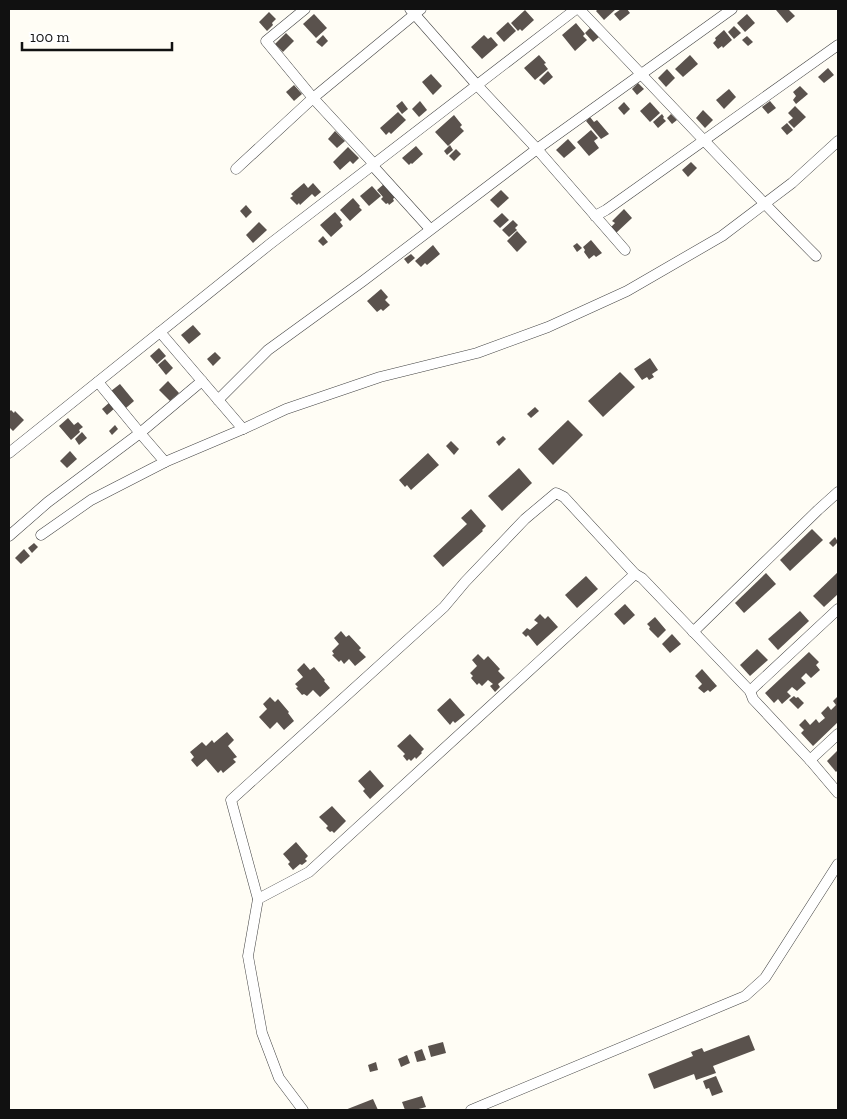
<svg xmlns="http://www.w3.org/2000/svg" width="847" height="1119" font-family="'Zilla Slab',serif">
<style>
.building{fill:#5a524d}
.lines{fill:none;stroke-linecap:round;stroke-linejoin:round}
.minor-casing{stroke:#444;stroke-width:11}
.minor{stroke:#fff;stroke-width:10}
</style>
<rect width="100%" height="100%" fill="#fffdf5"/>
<g class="building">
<polygon points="598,9 616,9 604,20 596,11"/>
<polygon points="621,9 627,9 630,13 620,21 614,14"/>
<polygon points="777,9 788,9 795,16 787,23 776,10"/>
<polygon points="525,10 534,20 522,31 520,29 518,31 511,23"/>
<polygon points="269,12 276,19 272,23 273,25 267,31 259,22"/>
<polygon points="314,14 327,28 316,38 303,24"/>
<polygon points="747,14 755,23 745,32 737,23"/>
<polygon points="508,22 516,31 504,42 496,33"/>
<polygon points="576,23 585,34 583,36 587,40 575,51 562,35"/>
<polygon points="734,26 741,33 734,39 728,32"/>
<polygon points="590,28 599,37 593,42 585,33"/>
<polygon points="724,30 732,40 723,48 722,46 718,49 713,43 716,40 715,38"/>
<polygon points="286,33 294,41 283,52 275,44"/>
<polygon points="323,35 328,41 322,47 316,42"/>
<polygon points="484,35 488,39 491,37 498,45 482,59 471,47"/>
<polygon points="747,36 753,42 748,46 742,40"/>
<polygon points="539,55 546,63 544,64 548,69 535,80 524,68"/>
<polygon points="690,55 698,64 683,77 675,69"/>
<polygon points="828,68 834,75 824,83 818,77"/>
<polygon points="667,69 675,78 666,87 658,78"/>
<polygon points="548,71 553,77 544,85 539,80"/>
<polygon points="431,74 442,86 433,95 422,82"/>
<polygon points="638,83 644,89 637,95 632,89"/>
<polygon points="294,85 302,94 294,101 286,92"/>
<polygon points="800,86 808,94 796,104 793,100 796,96 793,92"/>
<polygon points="729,89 736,97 724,109 716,100"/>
<polygon points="402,101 408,109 402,114 396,106"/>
<polygon points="420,101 427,110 419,117 412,109"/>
<polygon points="770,101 776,108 768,114 762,107"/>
<polygon points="624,102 630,109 624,115 618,108"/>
<polygon points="650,102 660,113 650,122 640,111"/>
<polygon points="795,106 806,117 794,128 788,122 793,118 788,113"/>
<polygon points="703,110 713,120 705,128 696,118"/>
<polygon points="398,112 406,120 391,134 389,132 386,135 380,128"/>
<polygon points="662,114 664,117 663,118 666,121 658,128 653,122"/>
<polygon points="671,114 677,120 672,124 667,118"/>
<polygon points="454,115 462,125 460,127 464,131 448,146 435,132"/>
<polygon points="590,117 594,122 597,120 609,134 601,139 586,121"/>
<polygon points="787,123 793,130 787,135 781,128"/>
<polygon points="591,130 598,138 594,141 599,148 589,156 577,142"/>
<polygon points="335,131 345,141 337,148 328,139"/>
<polygon points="568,139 576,148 564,158 556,150"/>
<polygon points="450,145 453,150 447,155 444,151"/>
<polygon points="416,146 423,154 412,164 411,163 409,165 402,158"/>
<polygon points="348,147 359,158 353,164 350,161 340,170 333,162"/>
<polygon points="456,149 461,154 454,161 449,156"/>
<polygon points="691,162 697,168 688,177 682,170"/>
<polygon points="304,183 308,188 313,183 321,192 315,197 312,194 300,205 299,203 297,205 290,198 293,196 291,194"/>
<polygon points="384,184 395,197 393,199 394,201 389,205 388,203 386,204 381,199 383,197 377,190"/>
<polygon points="372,186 381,196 369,206 360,196"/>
<polygon points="501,190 509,198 498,208 490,200"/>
<polygon points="353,198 360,206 359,207 362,210 350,221 340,210"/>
<polygon points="246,205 252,212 246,218 240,211"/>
<polygon points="624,209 632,218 615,234 610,228 615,223 612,221"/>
<polygon points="335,212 342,220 340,222 343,226 331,237 320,225"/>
<polygon points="502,213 509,220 500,228 493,221"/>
<polygon points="513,220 518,225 515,228 517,230 509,237 502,230"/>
<polygon points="259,222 267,230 253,243 246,235"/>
<polygon points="517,231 527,242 517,252 507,241"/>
<polygon points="323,236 328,242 323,246 318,241"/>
<polygon points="591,240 602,253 596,257 594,255 589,259 584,252 585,250 583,247"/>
<polygon points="577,243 582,248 577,252 573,246"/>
<polygon points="433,245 440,254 427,265 425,263 421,267 415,261"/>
<polygon points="411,254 415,258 408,264 404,259"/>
<polygon points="381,289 388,297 385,300 390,305 383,311 381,309 377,312 367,301"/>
<polygon points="193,325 201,334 189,344 181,335"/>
<polygon points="159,348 166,356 157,364 150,356"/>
<polygon points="215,352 221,358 213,366 207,359"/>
<polygon points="650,358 658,370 652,374 654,377 649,380 647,377 642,380 634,369"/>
<polygon points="165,359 173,368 166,375 158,365"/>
<polygon points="620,372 635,387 603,417 588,401"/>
<polygon points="168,381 179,393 170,401 159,390"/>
<polygon points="120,384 134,401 126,408 111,391"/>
<polygon points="110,402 115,408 107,415 102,409"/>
<polygon points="535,407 539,411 531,418 527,414"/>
<polygon points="11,410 14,413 15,411 24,420 13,431 9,427 9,412"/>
<polygon points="68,418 74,425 78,422 83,427 79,430 80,432 71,440 59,426"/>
<polygon points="568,420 583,435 553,465 538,449"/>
<polygon points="115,425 118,429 112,435 109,431"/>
<polygon points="82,432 87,438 79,445 75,439"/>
<polygon points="503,436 506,439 499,446 496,442"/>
<polygon points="451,441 459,449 454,455 446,446"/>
<polygon points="70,451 77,459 67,468 60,461"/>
<polygon points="428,453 439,465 411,490 407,485 405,487 399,480"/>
<polygon points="519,468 532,483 502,511 488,496"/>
<polygon points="471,509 486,526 482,530 483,531 443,567 433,556 467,524 461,518"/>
<polygon points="812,529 823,540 790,571 780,560"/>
<polygon points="835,537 838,542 833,547 829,543"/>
<polygon points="34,543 38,547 32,553 28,548"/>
<polygon points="24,549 30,556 21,564 15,558"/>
<polygon points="838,572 838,594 824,607 813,596"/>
<polygon points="766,573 776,584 744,613 735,603"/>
<polygon points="586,576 598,589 577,608 565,595"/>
<polygon points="625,604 635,615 624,625 614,614"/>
<polygon points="800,611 809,621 778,650 768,639"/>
<polygon points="540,614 545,619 548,616 558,627 537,646 528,635 526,637 522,633 527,628 530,630 538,623 534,620"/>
<polygon points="655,617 666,630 658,638 649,629 650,627 647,624"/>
<polygon points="341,631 346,637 349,635 361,648 359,650 366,657 355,666 349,659 344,664 341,660 339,662 332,655 334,654 332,651 339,644 334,638"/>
<polygon points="672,634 681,644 670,653 662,644"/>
<polygon points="757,649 768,660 750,676 740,665"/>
<polygon points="809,652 819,662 816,665 820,670 811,678 806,673 801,678 806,683 797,691 792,687 787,692 791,696 782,704 778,699 774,703 765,693"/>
<polygon points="478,654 484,660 488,656 500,669 498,671 505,678 498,684 500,687 495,692 490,686 493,684 488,680 482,686 479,683 477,685 471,678 473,676 470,673 477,666 472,660"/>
<polygon points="304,663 310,670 314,667 325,680 324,681 330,688 320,697 313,690 307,696 304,694 302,695 296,688 298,687 295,684 303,677 297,670"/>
<polygon points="702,669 717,686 710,692 708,690 704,693 698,688 702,684 695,676"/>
<polygon points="794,696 796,698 798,697 804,703 798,709 789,700"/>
<polygon points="838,696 838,722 813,746 801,733 804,730 799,725 805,719 810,725 816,719 819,723 825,718 821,713 828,706 831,710 836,705 833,701"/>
<polygon points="270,697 275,702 278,699 289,712 288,713 294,721 284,730 277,722 270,729 259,717 267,709 263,704"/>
<polygon points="450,698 465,715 455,723 453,721 450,725 437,710"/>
<polygon points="227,732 234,740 228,746 237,757 233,759 236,762 223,773 221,770 218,773 206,759 197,767 191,760 194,757 190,752 202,742 206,746 212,740 214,743"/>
<polygon points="410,734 424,749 421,752 422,753 416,759 415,757 411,761 409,759 407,761 403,756 405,754 397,746"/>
<polygon points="838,750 838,770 836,772 827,761"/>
<polygon points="370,770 384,786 370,799 363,791 365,789 358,781"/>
<polygon points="332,806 346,821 334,833 332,831 330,832 326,828 328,826 319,817"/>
<polygon points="296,842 308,856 305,859 307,861 302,865 300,864 293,870 288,864 290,862 283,854"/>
<polygon points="749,1035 755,1050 713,1066 716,1073 696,1080 694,1074 654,1089 648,1074 693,1056 691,1052 702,1048 704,1052"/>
<polygon points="443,1042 446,1053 431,1057 428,1046"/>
<polygon points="422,1049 426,1060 417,1062 414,1052"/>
<polygon points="407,1055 410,1063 401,1067 398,1059"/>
<polygon points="376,1062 378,1070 370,1072 368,1065"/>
<polygon points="716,1076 723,1092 712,1096 709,1088 706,1089 703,1081"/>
<polygon points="422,1096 426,1107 415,1110 408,1110 408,1109 405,1110 402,1102"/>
<polygon points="373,1099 378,1110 345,1110"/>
</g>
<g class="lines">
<g class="minor-casing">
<g id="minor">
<polyline points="305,9 266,41 313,98 374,164 373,166 430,229"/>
<polyline points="410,9 476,84 537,149 625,250"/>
<path d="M579 9C658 91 735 175 816 256"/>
<polyline points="236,169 313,98 421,9"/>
<polyline points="595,216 606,210 838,45"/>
<polyline points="160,332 243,429"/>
<polyline points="98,382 140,433 165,462"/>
<polyline points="218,400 268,350 363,281 537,149 732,9"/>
<polyline points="9,453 270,244 576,9"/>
<polyline points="41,535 91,500 165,462 243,429 286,409 380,377 477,353 548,327 627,291 722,236 792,183 838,141"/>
<polyline points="9,536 48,502 140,433 202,381"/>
<polyline points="693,632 818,510 838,492"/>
<polyline points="750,691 838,609"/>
<polyline points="810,760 838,734"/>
<polyline points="258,899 309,872 635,574"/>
<polyline points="303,1110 279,1078 262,1033 248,956 258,899 231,800 444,607 465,582 525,519 556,493 564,497 635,574 642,578 750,691 753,699 810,760 838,793"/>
<polyline points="471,1110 745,996 765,978 838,864"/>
</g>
</g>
<use href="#minor" class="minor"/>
</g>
<rect width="847" height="1119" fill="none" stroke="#111111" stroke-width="20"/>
<path d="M22 42v8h150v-8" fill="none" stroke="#111111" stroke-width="2.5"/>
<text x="30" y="42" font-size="15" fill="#111111" stroke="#ffffff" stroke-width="4" paint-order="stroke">100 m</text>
</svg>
